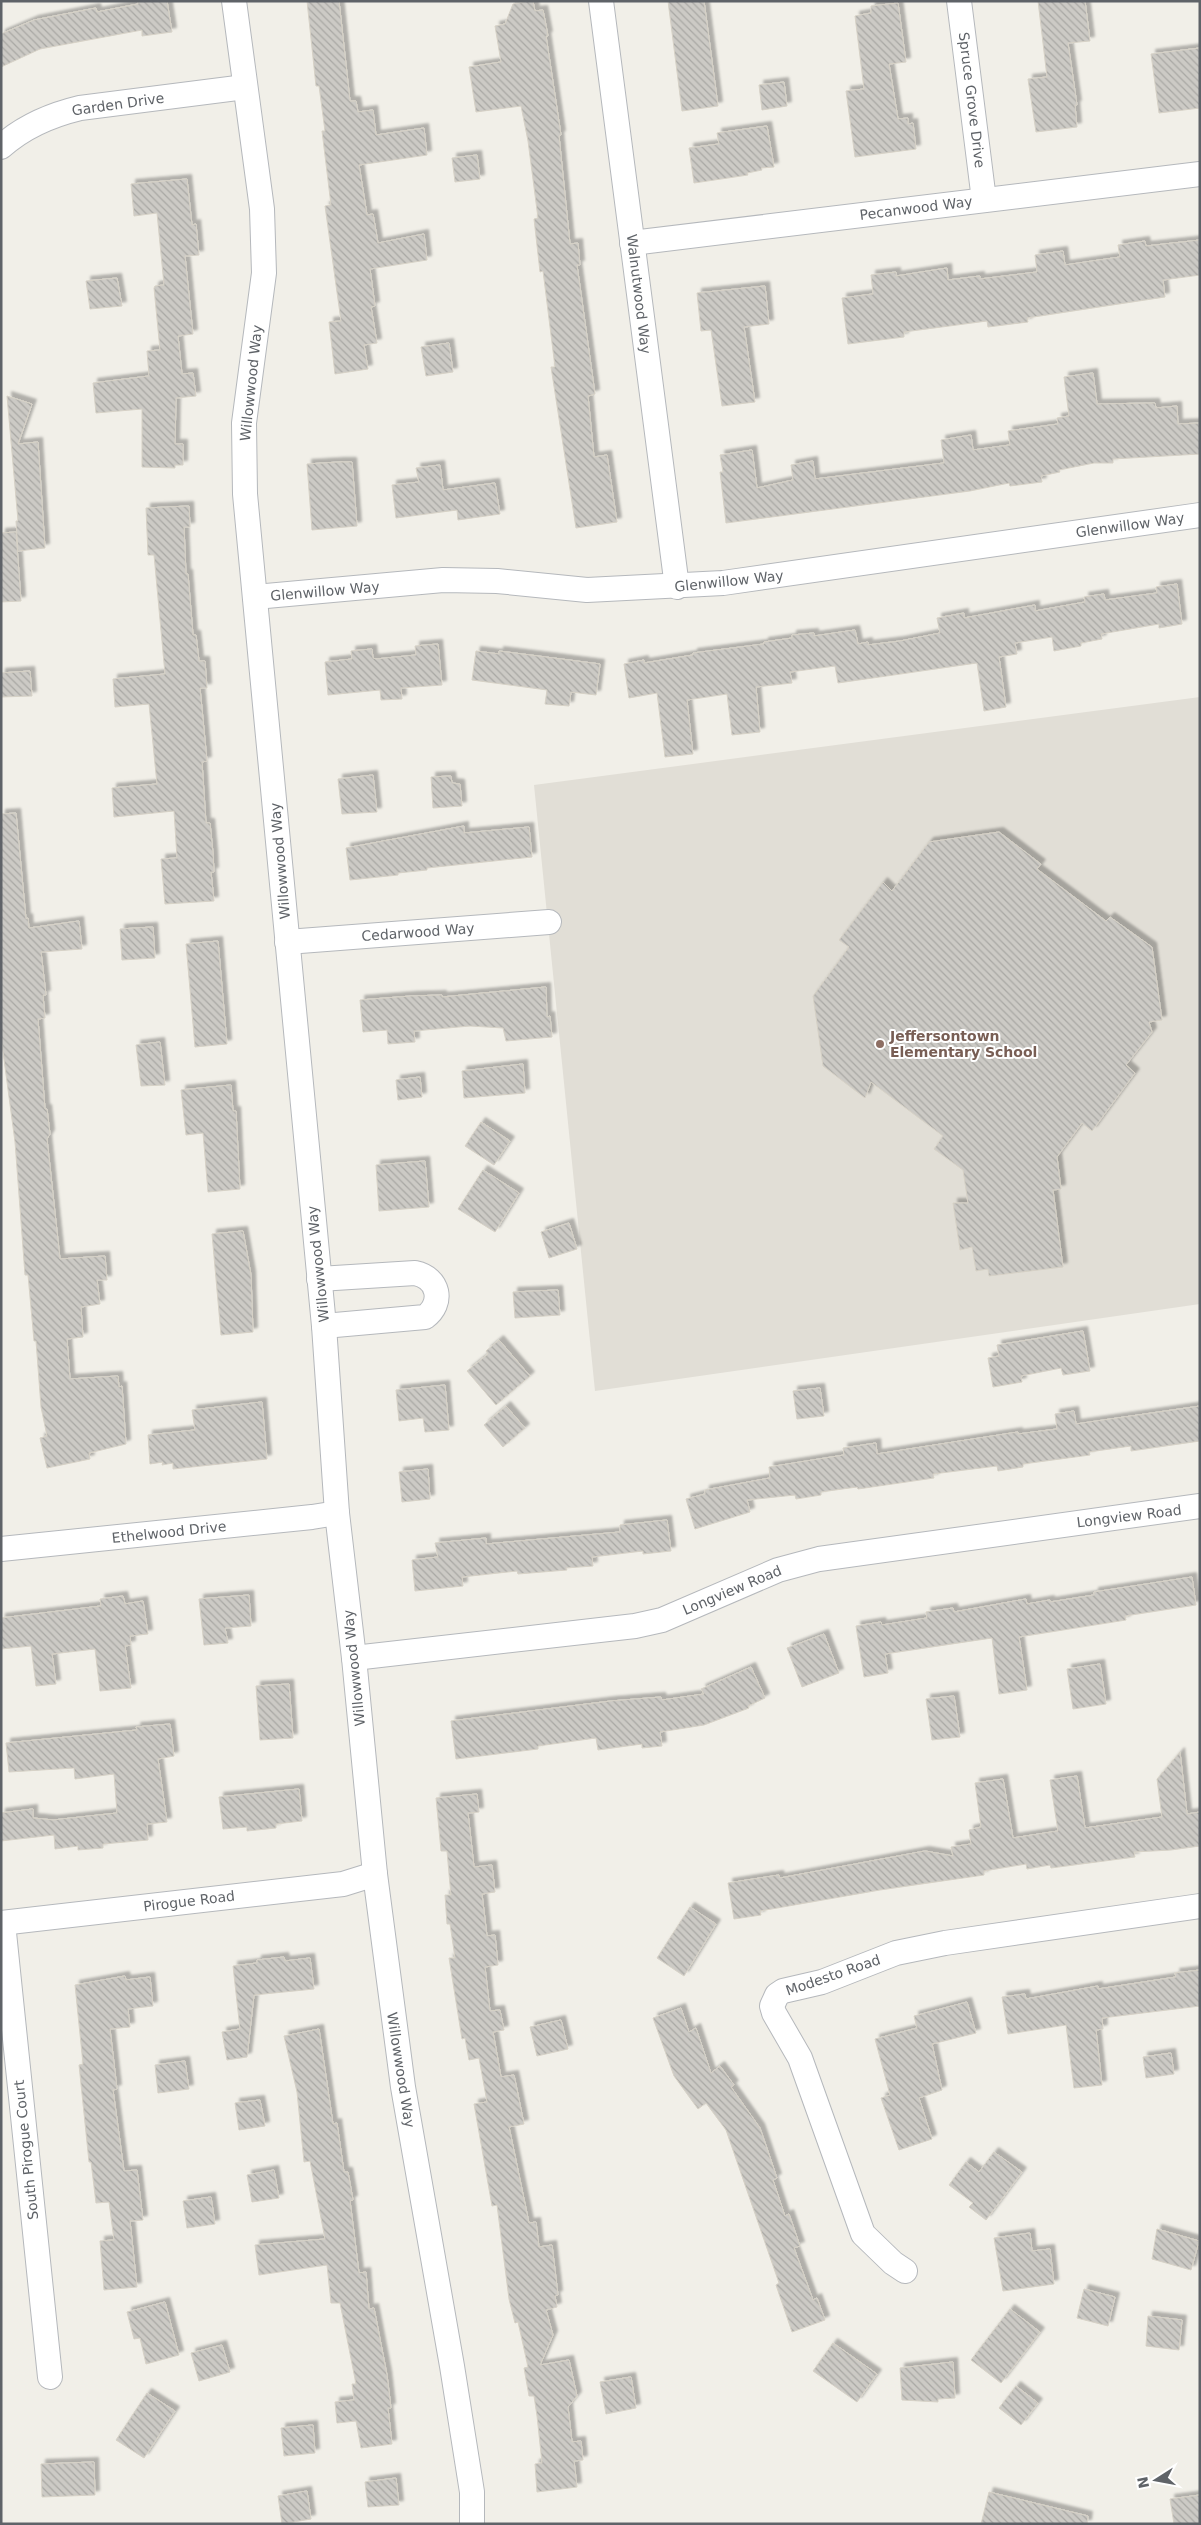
<svg xmlns="http://www.w3.org/2000/svg" width="1201" height="2525" font-family="'DejaVu Sans',sans-serif">
<style>
.education{fill:#e1ded6}
.building{fill:url(#building-back-hatch);stroke:#d6d1c6;filter:url(#shadow)}
.lines{fill:none;stroke-linecap:round;stroke-linejoin:round}
.minor-casing{stroke:#b5b8bc;stroke-width:26}
.minor{stroke:#fff;stroke-width:24}
.education-dot{fill:#8d6e63;stroke:#fff;stroke-width:2}
.labels{text-anchor:middle;dominant-baseline:central;stroke-width:4;stroke-linejoin:round;paint-order:stroke}
.street-label{font-size:14px;fill:#5f6368;stroke:#fff}
.education-label{font-size:14px;font-weight:bold;fill:#785e54;stroke:#fff;text-anchor:start}
</style>
<defs>
<pattern id="building-back-hatch" width="6" height="6" patternUnits="userSpaceOnUse" patternTransform="scale(1.25)"><rect width="6" height="6" fill="#cccac5"/><path d="M-1 5l2 2M0 0l6 6M5-1l2 2" fill="none" stroke="#a9a8a4"/></pattern>
<filter id="shadow"><feDropShadow dx="4.5" dy="-4.5" stdDeviation="1" flood-color="#0004"/></filter>
</defs>
<rect width="100%" height="100%" fill="#f1efe8"/>
<polygon class="education" points="1200,697 1200,1304 595,1391 534,785"/>
<g class="building">
<polygon points="138,1 167,1 172,32 142,36 142,30 40,49 1,67 1,34 34,20 96,8 97,12 138,4"/>
<polygon points="307,1 339,1 350,101 356,101 358,112 373,110 376,135 424,128 427,155 359,165 367,215 373,214 378,243 424,234 427,260 370,269 375,306 371,307 377,343 364,345 368,369 335,374 329,322 341,321 325,206 331,205 322,131 325,131 319,86 316,86"/>
<polygon points="530,1 533,1 535,11 543,10 548,36 546,36 561,135 559,136 570,244 578,243 580,265 577,265 595,394 588,396 594,457 607,455 617,522 576,528 551,367 555,367 543,271 540,272 539,263 534,219 538,218 528,141 521,106 476,112 469,67 501,62 495,26 505,24 513,4"/>
<polygon points="668,1 704,1 718,106 682,111"/>
<polygon points="1038,1 1085,1 1090,41 1068,43 1077,105 1075,105 1077,127 1036,132 1028,79 1047,77"/>
<polygon points="898,3 906,62 889,64 898,119 908,118 908,124 913,123 916,149 855,157 846,91 864,89 855,16 871,13 871,6"/>
<polygon points="1200,48 1200,108 1159,113 1151,54"/>
<polygon points="784,82 787,106 762,110 759,85"/>
<polygon points="767,126 774,167 761,168 762,170 747,173 748,175 694,183 689,148 719,144 717,133"/>
<polygon points="477,155 480,179 455,182 452,158"/>
<polygon points="187,179 192,225 196,224 199,255 185,256 193,334 178,336 182,374 193,373 196,396 176,398 175,444 183,444 183,465 175,465 175,468 142,467 142,409 96,413 93,383 149,376 147,351 160,350 154,288 155,286 164,285 157,213 134,216 131,184"/>
<polygon points="1200,240 1200,275 1163,280 1165,297 1027,318 1028,322 988,327 987,321 904,332 904,337 848,344 842,298 873,294 871,275 896,272 896,276 947,268 948,280 980,276 980,279 1037,272 1035,255 1063,251 1065,265 1120,257 1118,245 1145,241 1146,246"/>
<polygon points="117,278 122,306 90,309 86,281"/>
<polygon points="765,286 769,324 744,327 755,402 722,406 711,330 701,331 697,293"/>
<polygon points="449,343 453,372 426,376 421,347"/>
<polygon points="1093,373 1097,404 1155,403 1156,408 1177,406 1178,424 1200,423 1200,454 1113,459 1113,463 1094,463 1059,470 1060,472 1041,476 1042,482 1010,486 1009,483 970,491 726,523 720,472 723,472 720,455 752,450 757,488 793,480 791,465 813,461 815,479 944,463 941,440 971,435 973,450 1010,445 1008,431 1058,424 1057,418 1069,416 1064,377"/>
<polygon points="7,396 32,404 18,444 38,442 45,548 18,551 16,521 18,521"/>
<polygon points="339,462 352,462 357,526 312,530 307,464"/>
<polygon points="440,465 443,490 495,483 500,514 458,520 457,510 396,518 392,485 419,482 416,468"/>
<polygon points="189,506 190,527 184,527 186,574 188,574 193,635 196,635 199,661 205,661 207,688 200,688 207,761 202,762 206,823 210,823 213,853 214,872 211,872 214,901 165,904 161,859 177,858 174,811 114,817 112,788 157,784 149,704 115,707 113,679 165,674 154,555 148,555 146,508"/>
<polygon points="16,532 21,601 1,602 1,533"/>
<polygon points="1177,584 1182,624 1159,628 1159,624 1101,634 1102,639 1081,643 1081,646 1054,651 1052,637 1015,643 1017,654 999,657 1006,707 984,711 977,663 838,683 835,666 790,672 792,683 756,687 760,732 732,735 727,694 687,700 693,754 665,757 657,693 629,698 624,664 644,660 644,663 693,655 693,653 764,644 764,642 792,638 792,635 814,633 814,636 855,630 858,644 868,642 868,645 900,641 940,633 937,618 964,613 964,618 1035,605 1035,611 1085,602 1084,597 1104,594 1105,600 1157,593 1156,587"/>
<polygon points="438,644 442,685 401,688 402,699 381,700 380,690 328,695 325,662 352,659 351,651 372,649 373,658 376,659 416,655 415,646"/>
<polygon points="476,651 499,654 499,651 600,664 596,695 571,692 569,706 545,704 547,690 472,680"/>
<polygon points="30,671 32,696 1,697 1,673"/>
<polygon points="373,775 377,812 342,814 338,779"/>
<polygon points="451,776 452,783 460,784 462,806 433,808 431,777"/>
<polygon points="16,813 26,919 28,918 29,928 79,921 82,949 41,952 46,995 43,995 45,1018 38,1019 45,1109 47,1109 50,1134 47,1139 60,1259 105,1256 107,1280 97,1280 100,1304 81,1307 83,1337 67,1339 70,1379 118,1376 119,1387 122,1386 126,1444 89,1453 90,1459 47,1468 40,1438 47,1436 41,1407 36,1341 34,1341 28,1275 25,1275 15,1142 1,1037 1,814"/>
<polygon points="464,826 464,833 529,827 532,857 427,868 427,870 398,873 398,875 350,880 346,848"/>
<polygon points="999,832 1041,864 1037,869 1106,921 1110,917 1152,947 1162,1020 1149,1022 1152,1032 1126,1065 1135,1073 1092,1131 1082,1123 1057,1157 1061,1189 1053,1190 1063,1267 989,1276 988,1269 976,1271 972,1247 960,1250 953,1203 968,1203 963,1170 934,1149 943,1136 871,1082 865,1098 823,1066 813,996 849,947 839,940 883,882 892,891 929,842"/>
<polygon points="153,927 155,958 122,960 120,929"/>
<polygon points="218,941 227,1044 195,1047 186,944"/>
<polygon points="546,987 547,1017 550,1016 552,1037 506,1041 503,1028 470,1026 414,1031 415,1042 388,1044 387,1030 363,1032 360,1000 411,996 442,995 442,997"/>
<polygon points="160,1042 165,1085 141,1086 136,1045"/>
<polygon points="523,1064 525,1093 464,1098 462,1071"/>
<polygon points="420,1077 422,1097 398,1100 396,1080"/>
<polygon points="231,1085 233,1111 236,1111 240,1189 208,1192 203,1133 186,1135 181,1090"/>
<polygon points="481,1122 510,1141 494,1165 465,1146"/>
<polygon points="425,1161 429,1207 379,1211 376,1165"/>
<polygon points="483,1170 519,1193 495,1232 458,1209"/>
<polygon points="569,1223 577,1249 549,1258 541,1232"/>
<polygon points="243,1231 251,1275 253,1332 221,1335 212,1234"/>
<polygon points="558,1290 560,1315 515,1318 513,1292"/>
<polygon points="1083,1331 1090,1371 1063,1375 1061,1368 1021,1376 1022,1382 993,1387 988,1358 999,1356 997,1345"/>
<polygon points="499,1340 530,1376 496,1405 467,1371 488,1354 486,1351"/>
<polygon points="445,1385 449,1430 425,1432 423,1418 399,1421 396,1390"/>
<polygon points="820,1388 824,1416 797,1419 793,1391"/>
<polygon points="262,1402 267,1459 173,1469 173,1463 162,1465 163,1462 150,1464 148,1435 195,1430 192,1410"/>
<polygon points="506,1406 525,1428 503,1447 484,1425"/>
<polygon points="1200,1406 1200,1441 1131,1451 1131,1446 1089,1452 1090,1455 1023,1464 1023,1467 998,1471 997,1466 933,1474 934,1478 858,1489 857,1487 821,1492 821,1495 796,1499 795,1495 747,1500 750,1512 695,1529 686,1499 705,1494 705,1490 770,1478 769,1467 844,1455 843,1448 876,1443 877,1454 1018,1432 1018,1434 1057,1429 1055,1414 1074,1411 1076,1424"/>
<polygon points="428,1469 430,1499 402,1502 399,1472"/>
<polygon points="667,1520 671,1551 643,1554 643,1551 592,1557 593,1566 566,1568 567,1570 518,1574 517,1571 462,1577 463,1586 415,1591 412,1560 438,1557 435,1543 486,1538 486,1544 620,1532 620,1525"/>
<polygon points="1192,1577 1196,1605 1125,1616 1126,1620 1019,1637 1027,1690 999,1694 992,1638 885,1654 888,1673 864,1677 856,1626 881,1622 882,1625 927,1618 926,1612 953,1608 954,1612 1026,1599 1027,1604 1050,1600 1050,1602 1094,1595 1094,1592"/>
<polygon points="249,1595 251,1626 225,1628 228,1643 204,1645 199,1599"/>
<polygon points="123,1596 125,1604 143,1601 148,1634 130,1636 131,1645 125,1646 131,1688 100,1691 95,1649 52,1654 56,1684 36,1686 31,1646 1,1649 1,1618 101,1606 100,1599"/>
<polygon points="824,1634 839,1673 802,1687 787,1648"/>
<polygon points="1100,1664 1106,1704 1073,1709 1067,1669"/>
<polygon points="751,1667 765,1698 748,1706 749,1708 704,1725 660,1732 662,1746 642,1748 642,1744 598,1750 596,1738 538,1746 538,1749 456,1759 451,1721 611,1701 661,1697 662,1700 704,1694 701,1689"/>
<polygon points="289,1684 293,1738 260,1740 256,1686"/>
<polygon points="954,1696 960,1737 932,1740 926,1699"/>
<polygon points="170,1724 174,1756 158,1759 167,1822 147,1824 148,1840 103,1844 103,1848 78,1850 78,1846 55,1849 54,1835 1,1841 1,1813 33,1809 33,1818 53,1820 117,1813 114,1774 75,1779 74,1768 9,1772 6,1743 137,1730 136,1727"/>
<polygon points="1180,1752 1187,1814 1200,1812 1200,1846 1171,1850 1134,1852 1135,1857 1051,1868 1050,1865 1027,1869 1026,1864 984,1871 984,1875 880,1890 760,1911 761,1915 734,1919 728,1883 779,1875 780,1878 925,1851 953,1856 951,1847 971,1844 969,1830 981,1827 975,1783 1003,1779 1013,1838 1058,1831 1050,1780 1077,1776 1085,1828 1162,1817 1157,1779"/>
<polygon points="299,1789 302,1821 276,1824 276,1828 247,1831 247,1827 223,1829 219,1797"/>
<polygon points="477,1794 479,1812 468,1813 474,1867 492,1865 495,1892 482,1894 487,1936 495,1935 498,1965 485,1967 490,2011 500,2010 504,2030 493,2032 501,2077 514,2075 524,2124 509,2127 529,2223 536,2222 539,2247 552,2245 558,2295 555,2296 557,2307 546,2310 553,2335 540,2365 569,2360 577,2396 568,2407 572,2442 581,2441 583,2460 574,2461 577,2487 537,2492 535,2464 542,2463 537,2416 534,2396 529,2396 524,2368 528,2367 518,2322 515,2323 509,2299 497,2205 492,2206 474,2104 487,2102 479,2058 469,2060 465,2038 462,2039 449,1958 455,1958 450,1924 447,1924 445,1895 451,1895 449,1874 447,1851 441,1851 436,1798"/>
<polygon points="690,1907 716,1924 684,1976 657,1958"/>
<polygon points="284,1957 285,1961 310,1958 314,1989 254,1995 247,2057 227,2060 222,2032 240,2029 233,1966 257,1963 257,1960"/>
<polygon points="1200,1970 1200,2006 1102,2018 1103,2029 1096,2030 1102,2085 1074,2088 1066,2025 1008,2034 1002,1997 1025,1994 1026,1999 1098,1986 1098,1989 1176,1977 1175,1973"/>
<polygon points="125,1976 126,1980 150,1977 153,2006 128,2009 130,2027 110,2029 117,2089 113,2090 124,2171 137,2170 143,2220 130,2221 137,2287 104,2290 100,2241 114,2240 109,2202 96,2203 91,2162 89,2162 79,2065 83,2064 75,1985"/>
<polygon points="967,2002 976,2033 932,2044 942,2090 919,2098 932,2139 899,2150 881,2098 890,2095 875,2039 917,2028 914,2016"/>
<polygon points="681,2008 689,2032 696,2028 711,2073 720,2066 734,2085 731,2087 760,2128 777,2178 773,2180 785,2216 789,2214 800,2246 794,2248 813,2300 817,2298 825,2320 792,2332 776,2285 779,2283 726,2130 706,2103 698,2109 674,2076 653,2018"/>
<polygon points="561,2020 568,2049 537,2056 530,2027"/>
<polygon points="319,2029 333,2124 337,2123 344,2172 348,2172 353,2200 350,2201 359,2273 366,2272 369,2309 374,2308 387,2375 391,2408 388,2408 392,2444 361,2448 356,2421 337,2423 335,2402 354,2400 352,2384 356,2384 340,2303 331,2303 327,2265 259,2275 255,2245 325,2239 310,2161 304,2162 297,2092 284,2036"/>
<polygon points="1171,2053 1174,2074 1146,2078 1143,2057"/>
<polygon points="185,2061 189,2089 158,2093 155,2065"/>
<polygon points="260,2100 265,2126 239,2130 235,2103"/>
<polygon points="994,2152 1022,2172 986,2220 969,2207 973,2203 949,2185 966,2162 979,2172"/>
<polygon points="274,2170 279,2198 252,2202 247,2175"/>
<polygon points="211,2197 215,2224 187,2228 183,2201"/>
<polygon points="1157,2229 1199,2241 1191,2270 1152,2259"/>
<polygon points="1030,2233 1032,2251 1050,2249 1054,2284 1003,2291 994,2238"/>
<polygon points="1084,2289 1115,2297 1108,2326 1077,2318"/>
<polygon points="165,2302 179,2355 146,2364 140,2338 134,2339 127,2312"/>
<polygon points="1010,2309 1040,2332 1001,2383 971,2360"/>
<polygon points="1148,2316 1182,2320 1179,2350 1146,2346"/>
<polygon points="833,2343 877,2374 857,2402 813,2371"/>
<polygon points="222,2345 230,2372 199,2381 191,2353"/>
<polygon points="953,2362 955,2398 938,2399 938,2402 902,2400 900,2368"/>
<polygon points="631,2377 636,2408 606,2414 600,2382"/>
<polygon points="1016,2386 1038,2403 1021,2425 999,2408"/>
<polygon points="147,2393 175,2411 144,2458 116,2440"/>
<polygon points="313,2425 315,2453 284,2456 281,2428"/>
<polygon points="94,2462 95,2495 42,2497 41,2464"/>
<polygon points="396,2478 399,2505 368,2507 365,2482"/>
<polygon points="307,2491 311,2519 282,2524 278,2496"/>
<polygon points="989,2492 1088,2516 1087,2524 981,2524"/>
<polygon points="1200,2495 1200,2524 1174,2524 1170,2499"/>
</g>
<g class="lines">
<g class="minor-casing">
<g id="minor">
<polyline points="234,1 262,209 264,273 244,423 245,494 324,1326 337,1513 354,1658 375,1874 403,2087 452,2366 472,2492 472,2524"/>
<polyline points="601,1 677,587"/>
<polyline points="959,1 984,200"/>
<path d="M1 147C24 126 51 115 80 108L245 87"/>
<polyline points="632,243 1200,174"/>
<polyline points="255,597 443,580 497,581 587,590 723,583 1200,515"/>
<polyline points="287,942 549,922"/>
<path d="M319 1279 415 1273C439 1278 444 1303 425 1317L324 1326"/>
<polyline points="1,1549 312,1517 337,1513"/>
<polyline points="354,1658 635,1626 662,1620 778,1570 819,1559 1200,1506"/>
<polyline points="1,1923 343,1884 375,1874"/>
<polyline points="3,1923 50,2377"/>
<polyline points="905,2271 893,2263 863,2234 800,2058 774,2013 772,2006 777,1995 783,1991 822,1982 896,1953 945,1943 1200,1906"/>
</g>
</g>
<use href="#minor" class="minor"/>
</g>
<circle class="education-dot" cx="880" cy="1044" r="5"/>
<g class="labels">
<g class="street-label">
<text transform="translate(972 100) rotate(83)">Spruce Grove Drive</text>
<text transform="translate(118 104) rotate(-8)">Garden Drive</text>
<text transform="translate(916 208) rotate(-7)">Pecanwood Way</text>
<text transform="translate(639 294) rotate(83)">Walnutwood Way</text>
<text transform="translate(251 383) rotate(-84)">Willowwood Way</text>
<text transform="translate(1130 525) rotate(-8)">Glenwillow Way</text>
<text transform="translate(729 581) rotate(-6)">Glenwillow Way</text>
<text transform="translate(325 591) rotate(-5)">Glenwillow Way</text>
<text transform="translate(280 861) rotate(-95)">Willowwood Way</text>
<text transform="translate(418 932) rotate(-4)">Cedarwood Way</text>
<text transform="translate(318 1264) rotate(-96)">Willowwood Way</text>
<text transform="translate(1129 1516) rotate(-7)">Longview Road</text>
<text transform="translate(169 1532) rotate(-6)">Ethelwood Drive</text>
<text transform="translate(732 1590) rotate(-23)">Longview Road</text>
<text transform="translate(354 1668) rotate(-96)">Willowwood Way</text>
<text transform="translate(189 1901) rotate(-7)">Pirogue Road</text>
<text transform="translate(833 1975) rotate(-19)">Modesto Road</text>
<text transform="translate(401 2070) rotate(81)">Willowwood Way</text>
<text transform="translate(26 2150) rotate(-96)">South Pirogue Court</text>
</g>
<g class="education-label">
<text x="890" y="1036">Jeffersontown<tspan x="890" dy="16">Elementary School</tspan></text>
</g>
</g>
<rect width="1201" height="2525" fill="none" stroke="#5f6368" stroke-width="5"/>
<g transform="translate(1156 2480) rotate(259)" stroke="#ffffff" stroke-width="4" paint-order="stroke">
<path d="M0-4L9 19L0 12L-9 19Z" fill="#5f6368"/>
<text y="-8" font-size="14" font-weight="bold" text-anchor="middle" fill="#5f6368">N</text>
</g>
</svg>
